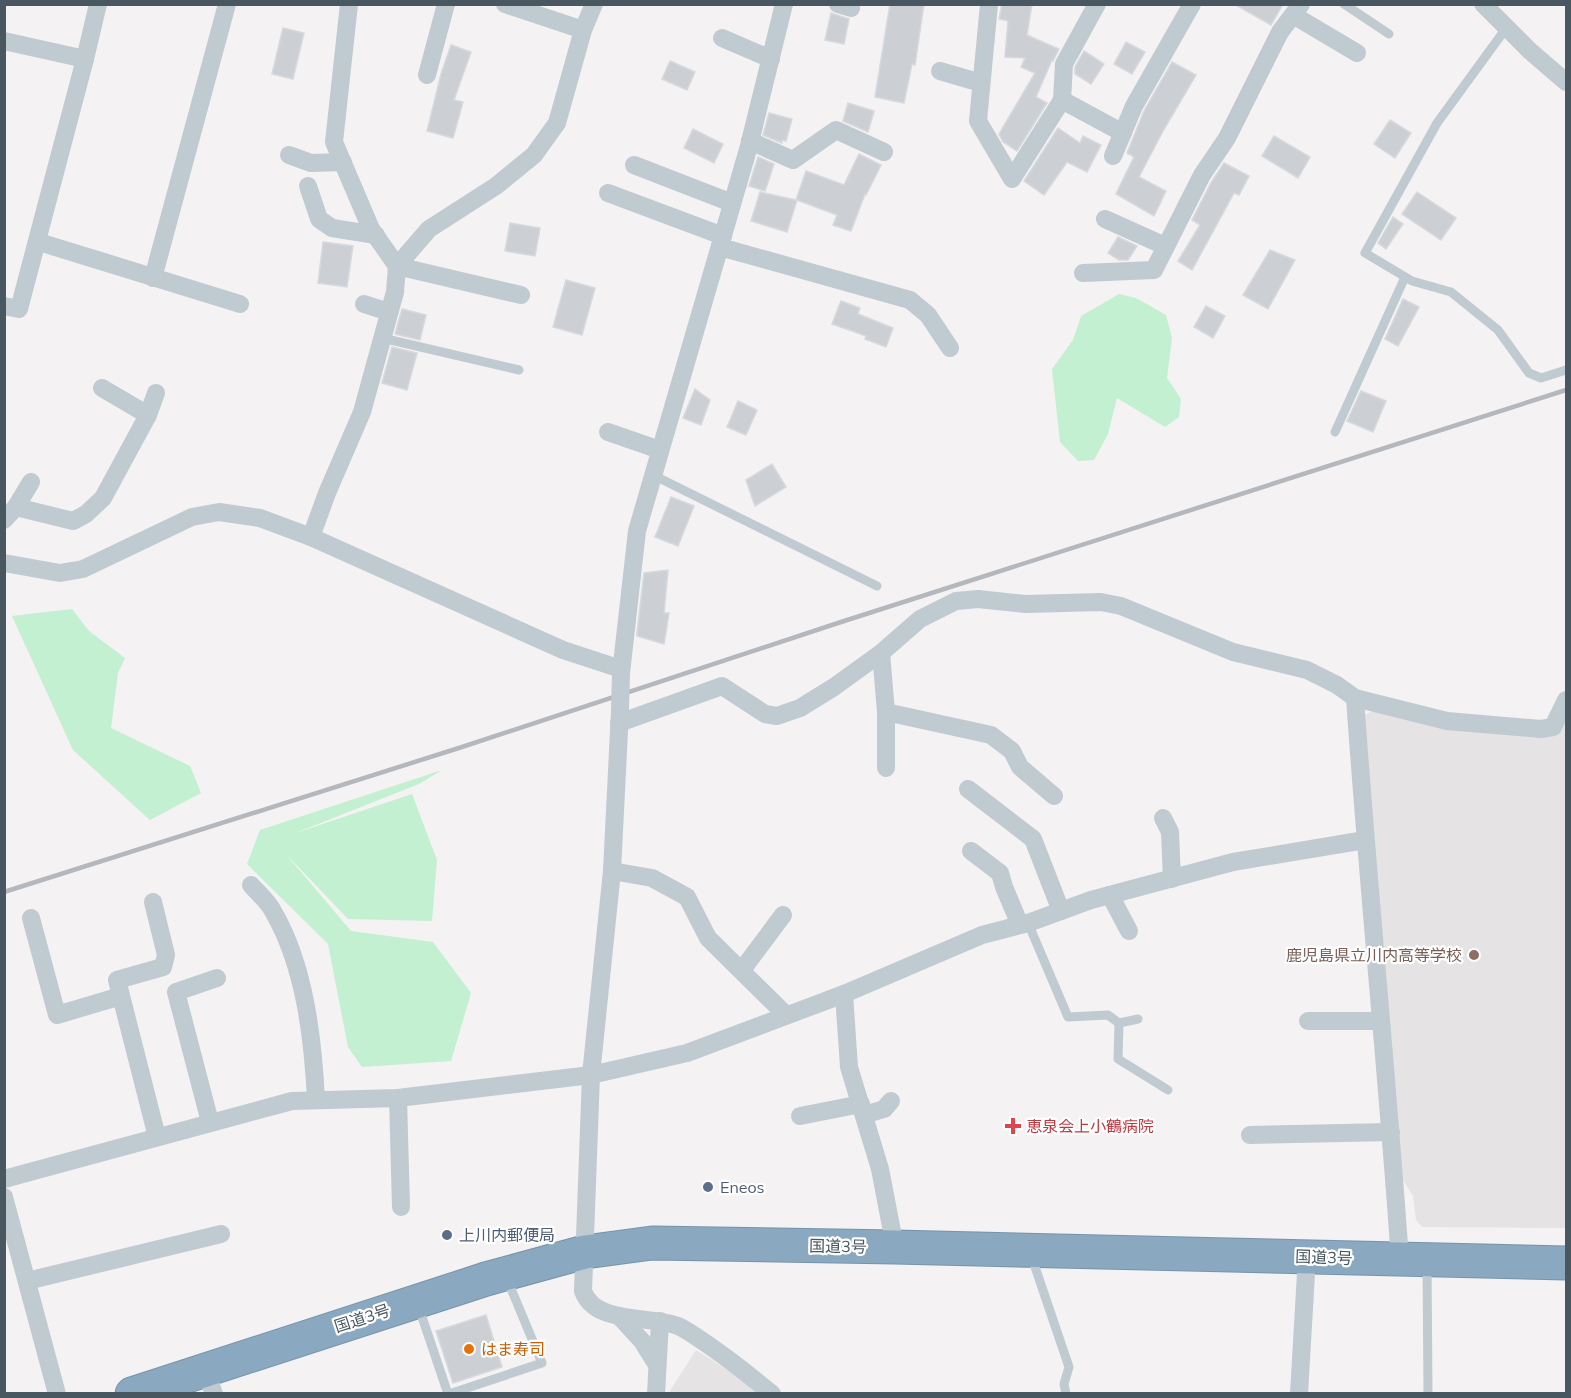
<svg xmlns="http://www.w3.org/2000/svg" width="1571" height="1398" font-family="Mulish,'Noto Sans JP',sans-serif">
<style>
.education{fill:#e5e3e4}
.green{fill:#c2f0d0}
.building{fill:#ccd0d4;stroke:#d6d9dd;stroke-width:1.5}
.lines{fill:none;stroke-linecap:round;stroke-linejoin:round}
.highway-casing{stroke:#7594ac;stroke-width:35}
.lane{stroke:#c0cad1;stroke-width:9}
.street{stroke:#c0cad1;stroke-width:18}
.highway{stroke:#8aa9c0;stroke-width:33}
.rail{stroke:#b4b8bc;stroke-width:4.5}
.street-bridge{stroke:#c0cad1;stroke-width:18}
.education-dot{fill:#8d6e63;stroke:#fff;stroke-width:2}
.health-dot{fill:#e0444e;stroke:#fff;stroke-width:2}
.service-dot{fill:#5c6f8a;stroke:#fff;stroke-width:2}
.food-dot{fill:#e8710a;stroke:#fff;stroke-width:2}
.labels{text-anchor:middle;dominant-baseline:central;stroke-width:4.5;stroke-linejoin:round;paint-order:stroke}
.education-label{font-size:16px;fill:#785e54;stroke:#fff;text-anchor:end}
.health-label{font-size:16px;fill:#be3a42;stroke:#fff;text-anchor:start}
.service-label{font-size:16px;fill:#4e5e75;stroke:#fff;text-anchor:start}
.street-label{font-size:16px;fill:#495760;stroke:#fff}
.food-label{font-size:16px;fill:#c56008;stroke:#fff;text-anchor:start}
</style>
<rect width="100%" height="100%" fill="#f4f2f2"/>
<g class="education">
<polygon points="1376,709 1553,735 1566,709 1566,1228 1422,1227 1416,1220 1413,1196 1400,1175 1363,716"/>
<polygon points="696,1350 737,1376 759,1394 668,1394"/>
</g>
<g class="green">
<polygon points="1119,294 1136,298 1166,315 1172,338 1167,378 1181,399 1179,417 1165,427 1117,398 1108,434 1094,460 1078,461 1060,442 1052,369 1073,340 1081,316"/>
<polygon points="72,609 89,631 125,658 118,673 111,728 190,766 201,793 150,820 73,750 12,616"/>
<polygon points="442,770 419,784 293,834 412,794 437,860 432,921 348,919 285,853 351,931 433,942 471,993 451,1061 362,1067 348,1047 328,944 247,864 260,830"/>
</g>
<g class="building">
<polygon points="890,4 924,4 915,65 912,64 904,103 875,97"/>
<polygon points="1002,4 1032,4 1027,35 1059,49 1053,61 1052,60 1036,97 1047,103 1017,151 1003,142 999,134 1035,73 1021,67 1025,58 1005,57 1008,21 999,19"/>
<polygon points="1234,4 1283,4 1271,25"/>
<polygon points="831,13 849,19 844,44 825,40"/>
<polygon points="283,28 304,33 293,79 272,74"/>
<polygon points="1126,42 1145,52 1132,74 1114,64"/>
<polygon points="451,45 471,52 454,100 463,102 453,138 427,131 441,74"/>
<polygon points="1084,51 1104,64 1091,84 1075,74 1075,67"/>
<polygon points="670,61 695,72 687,90 662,79"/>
<polygon points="1172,62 1196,75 1163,131 1139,177 1166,191 1154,216 1116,194 1134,157 1127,153 1144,111"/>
<polygon points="848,103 874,111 868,132 843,121"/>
<polygon points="769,113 792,119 786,141 782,140 782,143 763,135"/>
<polygon points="1390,120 1411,133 1395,158 1374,144"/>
<polygon points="1058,128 1080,143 1083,136 1101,145 1087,172 1067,162 1044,195 1024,181"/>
<polygon points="693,129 723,144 714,163 684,148"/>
<polygon points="1274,136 1310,157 1298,178 1262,156"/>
<polygon points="859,154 881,165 866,195 865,194 851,231 833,225 837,215 797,200 787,232 751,221 760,192 796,200 806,171 844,185"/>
<polygon points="758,157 774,164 765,191 749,186"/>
<polygon points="1224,163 1249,176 1239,195 1234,193 1192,270 1178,261 1200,225 1192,220 1212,181"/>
<polygon points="1417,192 1456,218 1441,240 1402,214"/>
<polygon points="1393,217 1403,224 1386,249 1378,243"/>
<polygon points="510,223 540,228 535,256 505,251"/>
<polygon points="1118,237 1137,246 1128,260 1119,260 1108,253"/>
<polygon points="323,242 353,246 347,287 318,283"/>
<polygon points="1270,250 1295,260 1268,309 1243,295"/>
<polygon points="566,280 595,288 582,335 553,327"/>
<polygon points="1403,299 1419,307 1398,346 1385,339"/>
<polygon points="841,301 860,308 858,314 893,328 886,347 865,339 866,336 832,324"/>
<polygon points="1206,306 1225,316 1213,338 1194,327"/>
<polygon points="402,309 426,315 420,340 395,334"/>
<polygon points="392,347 417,353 407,390 382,383"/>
<polygon points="695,389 710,400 701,425 683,418"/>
<polygon points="1361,391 1386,401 1373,432 1347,421"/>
<polygon points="738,401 757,410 746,435 727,427"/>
<polygon points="772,464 786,487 755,506 746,480"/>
<polygon points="671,497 694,506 678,546 655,537"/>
<polygon points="668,570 664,613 669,613 664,644 637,636 637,633 644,573"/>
<polygon points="486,1315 502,1367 453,1383 436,1331"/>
</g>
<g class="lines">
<g class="highway-casing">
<polyline id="highway" points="132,1394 486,1279 585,1252 652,1243 895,1247 1566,1263"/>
</g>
<g class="lane">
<polyline points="1344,4 1389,34"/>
<polyline points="1507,27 1437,123 1365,253 1412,281 1451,292 1498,330 1529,373 1541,378 1566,370"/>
<polyline points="382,338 519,370"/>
<polyline points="1335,432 1405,277"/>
<polyline points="653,475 877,586"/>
<polyline points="1028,923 1068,1017 1108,1015 1119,1023 1138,1019"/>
<polyline points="1119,1023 1118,1059 1168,1090"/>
<polyline points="1031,1255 1069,1367 1064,1384 1066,1394"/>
<polyline points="1427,1264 1428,1394"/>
<polyline points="419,1308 448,1394"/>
<polyline points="449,1394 542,1363 507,1279"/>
</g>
<g class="street">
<polyline points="349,4 334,142 371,229 397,266 521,295"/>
<polyline points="505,4 583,30"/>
<polyline points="838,4 851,8"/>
<polyline points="989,4 978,121 1012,179 1062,100 1064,64 1097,4"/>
<polyline points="1483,4 1530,51 1566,82"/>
<polyline points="1293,15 1357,53"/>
<polyline points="722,38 771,59"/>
<polyline points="4,41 85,59 19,309 4,306"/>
<polyline points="85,59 98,4"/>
<polyline points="940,71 981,83"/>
<polyline points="427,75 446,4"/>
<polyline points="1062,100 1123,133"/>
<polyline points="750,141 793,160 836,130 884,152"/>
<polyline points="289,155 311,163 343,162"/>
<polyline points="1113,156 1134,106 1192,4"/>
<polyline points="634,165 732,203"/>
<polyline points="308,186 319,219 332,228 376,235"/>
<polyline points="608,193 723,236"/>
<polyline points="1105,219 1165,246"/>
<polyline points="39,242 240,304"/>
<polyline points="720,247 910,300 928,315 950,348"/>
<polyline points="1083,273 1154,270 1202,175 1227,138 1280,32 1301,4"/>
<polyline points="153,278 227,4"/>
<polyline points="364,304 389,312"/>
<polyline points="102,388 148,415"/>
<polyline points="608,432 660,450"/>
<polyline points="16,507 73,521 86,514 103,498 148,415 156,393"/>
<polyline points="4,520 16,507 31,482"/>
<polyline points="311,537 327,493 362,412 395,292 397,266 429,229 496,186 534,155 557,123 583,30 594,4"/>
<polyline points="4,563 60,573 83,569 192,517 219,512 260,518 311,537 563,650 621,669"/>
<polyline points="881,653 886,712 886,768"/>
<polyline points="621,673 637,531 749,146 784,4"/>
<path d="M1355 698C1368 886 1387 1072 1400 1260"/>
<path d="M620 711 612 871 591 1075 583 1291C595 1325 650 1315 678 1326 685 1329 692 1334 698 1338 724 1355 748 1374 772 1394"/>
<polyline points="886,712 991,735 1012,751 1020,767 1054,796"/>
<polyline points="619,723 722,686 765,714 777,716 800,708 834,687 881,653 920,619 956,601 978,599 1025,604 1101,602 1121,606 1233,652 1307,670 1337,685 1355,698 1447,721 1541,729 1553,727 1566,700"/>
<polyline points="968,789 1033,839 1061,911"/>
<polyline points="1163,818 1170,832 1172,879"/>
<polyline points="971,851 1000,873 1004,887 1020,925"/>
<polyline points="612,871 652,878 687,897 708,938 786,1015"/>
<path d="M251 885C258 893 269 902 274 913 305 967 313 1039 316 1100"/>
<polyline points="1110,895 1129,931"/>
<polyline points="153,902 166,955 163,967 117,980 157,1137"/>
<polyline points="31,918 57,1015 121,996"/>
<polyline points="742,970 783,915"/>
<polyline points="844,994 982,935 1028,923 1091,900 1233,862 1365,840"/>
<polyline points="1308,1021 1380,1021"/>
<polyline points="398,1098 401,1207"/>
<polyline points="864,1115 884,1109 891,1101"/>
<polyline points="800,1116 861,1104"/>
<polyline points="210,1122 176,992 217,978"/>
<polyline points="1250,1135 1391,1132"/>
<polyline points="4,1179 292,1101 398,1098 591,1075 687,1053 844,994 849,1067 880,1169 895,1247"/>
<polyline points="4,1197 57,1394"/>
<polyline points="27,1281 221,1234"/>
<polyline points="619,1316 642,1341 657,1365"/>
<polyline points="205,1369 214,1394"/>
<polyline points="656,1394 660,1321"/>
<polyline points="1299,1394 1307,1256"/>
</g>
<use href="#highway" class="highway"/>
<polyline class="rail" points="4,892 462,747 841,622 1566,390"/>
<polyline class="street-bridge" points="620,710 621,673"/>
</g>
<circle class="education-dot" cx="1474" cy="955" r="6"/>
<path class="health-dot" d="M1010 1117h6v6h6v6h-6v6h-6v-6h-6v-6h6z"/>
<g class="service-dot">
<circle cx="708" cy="1187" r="6"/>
<circle cx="447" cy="1235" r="6"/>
</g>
<circle class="food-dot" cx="469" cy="1349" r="6"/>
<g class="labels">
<g class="education-label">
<text x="1462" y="955">鹿児島県立川内高等学校</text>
</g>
<g class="health-label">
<text x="1026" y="1126">恵泉会上小鶴病院</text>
</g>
<g class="service-label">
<text x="720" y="1187">Eneos</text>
<text x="459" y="1235">上川内郵便局</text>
</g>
<g class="street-label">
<text transform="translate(838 1246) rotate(1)">国道3号</text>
<text transform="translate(1324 1257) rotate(2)">国道3号</text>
<text transform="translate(362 1318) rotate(-18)">国道3号</text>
</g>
<g class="food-label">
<text x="481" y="1349">はま寿司</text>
</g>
</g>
<rect width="1571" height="1398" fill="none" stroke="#495760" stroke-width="12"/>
</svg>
